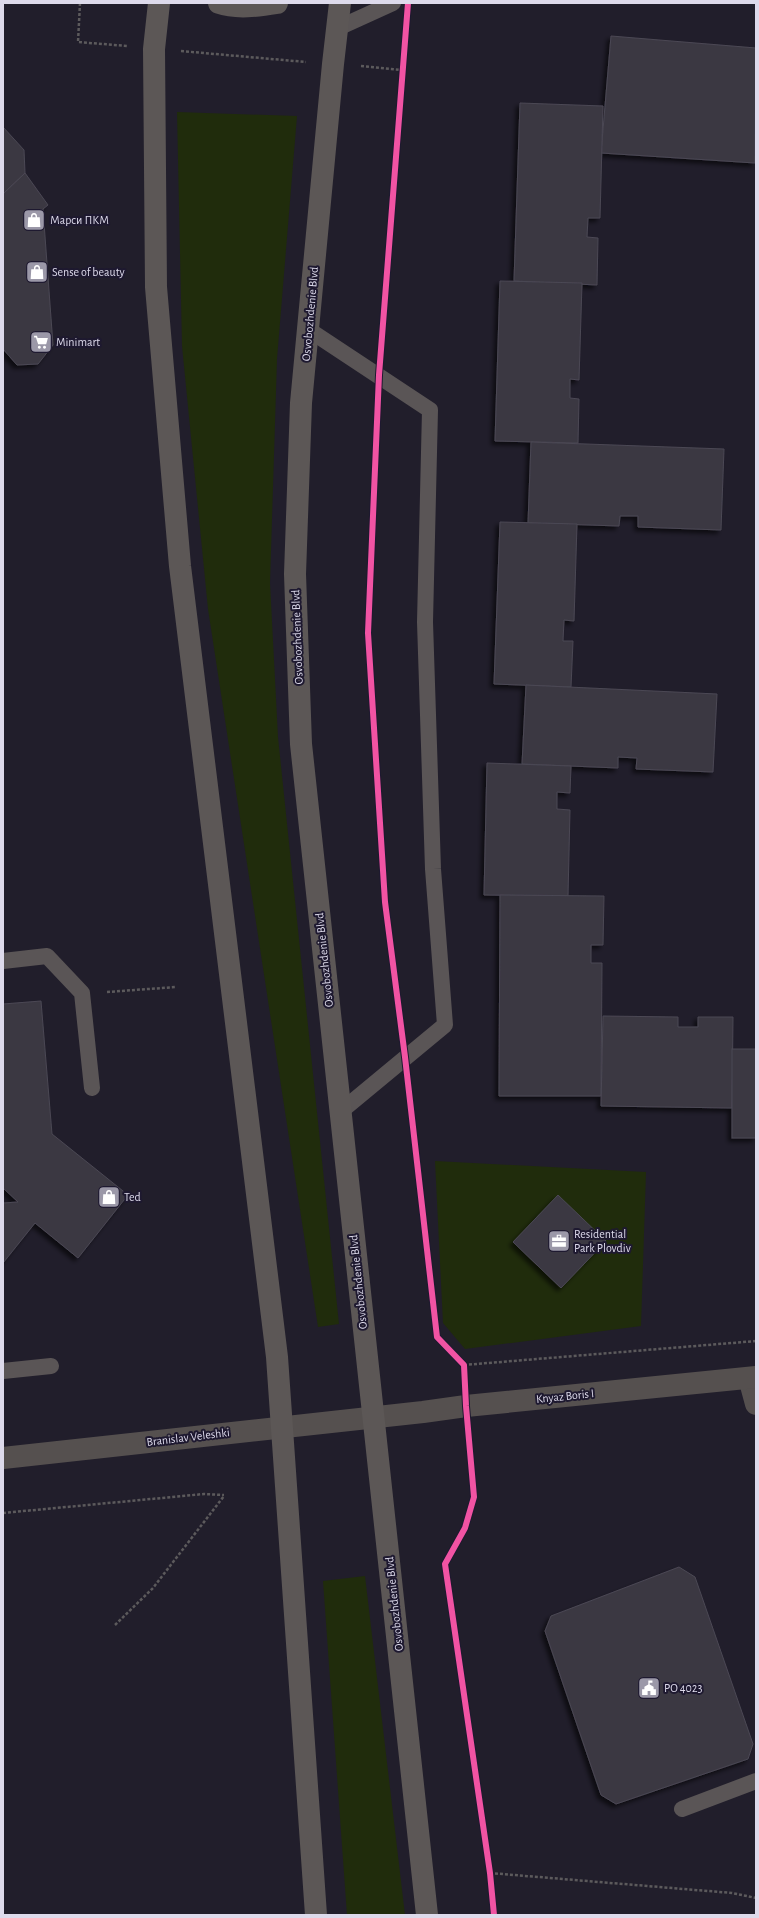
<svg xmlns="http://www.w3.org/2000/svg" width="759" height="1918" font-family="'Alegreya Sans',sans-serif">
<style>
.green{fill:#202c0c}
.building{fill:#3b3843;stroke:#4b4854;filter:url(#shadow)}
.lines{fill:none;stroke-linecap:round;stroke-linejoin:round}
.path{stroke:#5c5a5c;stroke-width:2.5;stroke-dasharray:3 2;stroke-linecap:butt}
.lane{stroke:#5a5556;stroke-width:16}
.secondary{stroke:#55504f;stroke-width:22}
.primary{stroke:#5c5756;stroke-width:22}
.cycleway-casing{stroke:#1e1930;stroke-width:8}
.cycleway{stroke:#f153a3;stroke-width:6}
.labels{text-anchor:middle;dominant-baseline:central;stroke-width:4;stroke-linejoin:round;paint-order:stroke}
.poi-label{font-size:12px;fill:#dddaeb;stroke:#1e1930;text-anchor:start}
.street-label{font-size:12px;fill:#dddaeb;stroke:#1e1930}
</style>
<defs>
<filter id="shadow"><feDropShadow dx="-3.5" dy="3.5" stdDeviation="2" flood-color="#0009"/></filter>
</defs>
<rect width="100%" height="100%" fill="#211e2b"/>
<g class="green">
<polygon points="177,112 297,116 277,359 270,583 278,737 339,1324 318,1327 208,609 182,346"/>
<polygon points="435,1161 646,1172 641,1326 465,1349 443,1323"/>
<polygon points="365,1576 405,1915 347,1915 323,1581"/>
</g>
<g class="building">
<polygon points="611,36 756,48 755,163 601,153"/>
<polygon points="520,103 603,106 600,218 588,218 587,237 598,238 597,285 514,281"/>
<polygon points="3,127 24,150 25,173 3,194"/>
<polygon points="25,173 48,205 43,209 53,345 38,364 17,365 3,349 3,194"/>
<polygon points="500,281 582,283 579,380 570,379 570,398 579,399 578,443 495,441"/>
<polygon points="531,442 724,449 721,530 638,527 638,516 620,516 619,526 528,523"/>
<polygon points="500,522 577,524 574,621 564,620 563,641 573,641 571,687 494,684"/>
<polygon points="526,685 717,694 713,772 636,769 637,758 618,757 618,768 522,764"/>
<polygon points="487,763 571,766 570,793 557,792 557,809 570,810 568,896 484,895"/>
<polygon points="500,895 604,896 603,945 591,945 591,963 602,963 601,1096 499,1096"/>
<polygon points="41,1001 52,1134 128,1195 78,1258 35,1223 3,1263 3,1203 18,1202 3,1188 3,1004"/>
<polygon points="603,1016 678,1017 678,1027 698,1027 698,1017 733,1017 732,1108 601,1106"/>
<rect x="732" y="1049" width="24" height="89"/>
<polygon points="558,1195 606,1241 561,1288 513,1242"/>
<polygon points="679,1567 695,1577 753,1744 748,1759 616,1804 601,1795 545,1631 551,1616"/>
</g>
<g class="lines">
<g class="path">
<polyline points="80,3 78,42 127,46"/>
<polyline points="181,51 306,62"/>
<polyline points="361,66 402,70"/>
<polyline points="107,992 176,987"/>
<polyline points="464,1365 756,1341"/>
<polyline points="3,1513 204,1494 224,1495"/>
<polyline points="115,1625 153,1588 224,1496"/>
<polyline points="490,1873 732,1893 756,1898"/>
</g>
<g class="lane">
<polyline points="338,28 393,3"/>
<polyline points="309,330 430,410 425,622 433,869 445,1025 340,1112"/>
<polyline points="3,961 47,956 82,993 92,1088"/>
<polyline points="3,1371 51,1366"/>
<polyline points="682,1809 756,1781"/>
</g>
<g class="secondary">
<polyline points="749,1378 756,1404"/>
<polyline points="3,1458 423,1412 466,1406 756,1377"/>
</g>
<g class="primary">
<polyline points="159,3 154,49 156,287 180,566 277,1357 316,1915"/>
<path d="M219 3C236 9 259 6 277 3"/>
<polyline points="340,3 333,64 301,403 295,574 301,744 427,1915"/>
</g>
<g class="cycleway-casing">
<polyline id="cycleway" points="408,3 379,375 368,633 385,902 405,1057 437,1337 464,1365 466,1406 474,1497 465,1528 445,1564 490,1873 494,1915"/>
</g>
<use href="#cycleway" class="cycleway"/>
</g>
<defs>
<g id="shop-square" transform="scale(1.15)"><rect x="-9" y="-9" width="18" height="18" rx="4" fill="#9b98a8" stroke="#1e1930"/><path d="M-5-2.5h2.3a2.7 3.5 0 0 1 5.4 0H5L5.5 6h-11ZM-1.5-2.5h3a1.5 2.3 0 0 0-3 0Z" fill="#fff"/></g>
<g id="supermarket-square" transform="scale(1.15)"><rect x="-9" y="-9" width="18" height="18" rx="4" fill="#9b98a8" stroke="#1e1930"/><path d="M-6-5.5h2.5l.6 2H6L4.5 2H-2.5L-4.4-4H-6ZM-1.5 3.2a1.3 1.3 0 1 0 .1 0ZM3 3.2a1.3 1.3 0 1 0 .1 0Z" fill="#fff"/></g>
<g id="office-square" transform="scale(1.15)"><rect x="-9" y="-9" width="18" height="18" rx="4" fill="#9b98a8" stroke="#1e1930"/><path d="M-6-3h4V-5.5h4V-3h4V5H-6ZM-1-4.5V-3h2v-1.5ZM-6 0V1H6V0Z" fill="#fff"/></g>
<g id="civic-square" transform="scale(1.15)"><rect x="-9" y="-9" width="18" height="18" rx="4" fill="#9b98a8" stroke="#1e1930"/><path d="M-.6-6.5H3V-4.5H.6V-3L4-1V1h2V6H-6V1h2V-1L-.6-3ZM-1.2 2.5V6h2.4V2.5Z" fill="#fff"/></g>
</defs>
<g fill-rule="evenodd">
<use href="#shop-square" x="34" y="220"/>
<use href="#shop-square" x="37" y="272"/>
<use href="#supermarket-square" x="41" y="342"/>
<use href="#shop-square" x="109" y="1197"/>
<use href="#office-square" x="559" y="1241"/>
<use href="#civic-square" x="649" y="1688"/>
</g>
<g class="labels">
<g class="poi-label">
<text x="50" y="220">Марси ПКМ</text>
<text x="52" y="272">Sense of beauty</text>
<text x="56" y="342">Minimart</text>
<text x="124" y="1197">Ted</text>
<text x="574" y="1234">Residential<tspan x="574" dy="14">Park Plovdiv</tspan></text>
<text x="664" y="1688">PO 4023</text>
</g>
<g class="street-label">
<text transform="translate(310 314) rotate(-85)">Osvobozhdenie Blvd</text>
<text transform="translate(297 637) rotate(-92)">Osvobozhdenie Blvd</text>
<text transform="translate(324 960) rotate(-96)">Osvobozhdenie Blvd</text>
<text transform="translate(358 1282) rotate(-96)">Osvobozhdenie Blvd</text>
<text transform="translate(565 1396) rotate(-6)">Knyaz Boris I</text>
<text transform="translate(188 1437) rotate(-7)">Branislav Veleshki</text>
<text transform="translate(394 1604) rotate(-96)">Osvobozhdenie Blvd</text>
</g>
</g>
<rect width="759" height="1918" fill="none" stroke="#dddaeb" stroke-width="8"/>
</svg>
